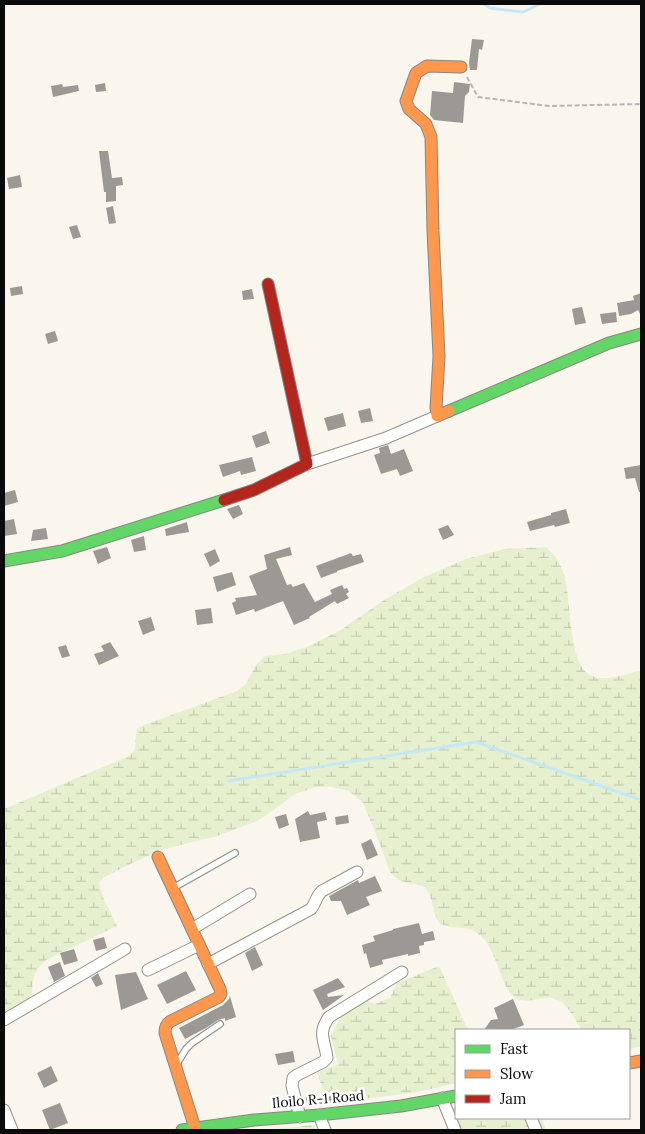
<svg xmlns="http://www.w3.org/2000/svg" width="645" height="1134" font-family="Lora,serif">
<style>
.wetland{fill:url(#wetland-marsh)}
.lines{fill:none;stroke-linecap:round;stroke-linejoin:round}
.stream{stroke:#c4e9f4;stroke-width:3}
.building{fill:#9c9994}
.lane-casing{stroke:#93918d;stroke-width:8}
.street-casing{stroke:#93918d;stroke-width:13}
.fast-casing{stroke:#898784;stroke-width:13}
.slow-casing{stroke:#898784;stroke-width:13}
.jam-casing{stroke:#898784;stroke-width:13}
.path{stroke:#b7b6b5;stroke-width:2;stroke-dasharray:5 2.5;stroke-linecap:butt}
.lane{stroke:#fefefc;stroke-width:5.5}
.street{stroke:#fefefc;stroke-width:11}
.fast{stroke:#63d668;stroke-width:11}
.slow{stroke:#ff974d;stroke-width:11}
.jam{stroke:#b3261e;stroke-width:11}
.labels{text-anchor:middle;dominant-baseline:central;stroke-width:5;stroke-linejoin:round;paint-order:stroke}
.street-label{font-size:14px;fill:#0b0b0b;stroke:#fff}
</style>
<defs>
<pattern id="wetland-marsh" width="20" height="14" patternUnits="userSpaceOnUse" patternTransform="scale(1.25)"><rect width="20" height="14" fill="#e6efce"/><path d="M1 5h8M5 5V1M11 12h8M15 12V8" fill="none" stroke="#c4ccb0"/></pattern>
</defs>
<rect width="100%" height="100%" fill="#faf6ee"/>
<g class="wetland">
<path d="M546 547C555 555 561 564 564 575 572 599 567 666 592 676 605 682 628 674 641 670V1046L629 1049V1030H582C575 1021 569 1005 558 1000 544 992 528 1008 513 996 508 992 506 986 503 980 496 963 491 940 474 931 466 927 459 928 451 927 447 926 444 925 440 924L435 915 430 895 425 887 416 884 407 883 399 880 391 874 374 829 363 803 349 791 331 787H316L295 794 268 814 257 821 217 836 164 849 128 865 103 878 99 883 103 897 117 926 46 960C33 972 33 978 32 995L24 1003 4 1013V809L129 756C141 746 131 738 139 727L237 691 246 684 256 665 265 656 285 654 307 647 341 630 384 600 424 577 466 559 505 549Z"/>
<polygon points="439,966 468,1030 456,1030 456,1083 418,1092 341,1102 336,1093 324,1093 317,1072 338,1064 331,1036 341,1016 366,1000 375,1004 390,998 397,983"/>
<polygon points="456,1108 456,1118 542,1118 546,1130 460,1130 452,1109"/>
<polygon points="314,1125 316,1130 265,1130"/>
</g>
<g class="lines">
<g class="stream">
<polyline points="484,4 490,8 523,12 540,4"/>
<polyline points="228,781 476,742 641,800"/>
</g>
</g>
<g class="building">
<polygon points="472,39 484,40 482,50 479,49 477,70 470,70 469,63"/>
<polygon points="454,82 470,84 469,92 465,96 463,123 434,120 430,115 432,91 453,93"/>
<polygon points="105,83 106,91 96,92 95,85"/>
<polygon points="62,84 63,87 78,85 79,91 53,97 51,86"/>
<polygon points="99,151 108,151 112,178 122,177 123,185 116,186 116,201 106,202 106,192 104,192"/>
<polygon points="20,175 22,187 9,189 7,178"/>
<polygon points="113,206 116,223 109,224 106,208"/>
<polygon points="77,225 81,237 73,239 69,227"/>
<polygon points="22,286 23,294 11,296 10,288"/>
<polygon points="252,289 254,299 243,300 242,291"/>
<polygon points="641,293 641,316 638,310 631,314 619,316 617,303 634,300 633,296"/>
<polygon points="582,307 586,323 575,325 572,309"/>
<polygon points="616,312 617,322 602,324 600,314"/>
<polygon points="55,331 58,341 48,344 45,334"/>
<polygon points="370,408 373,421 361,423 358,411"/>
<polygon points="343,413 346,426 328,431 324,418"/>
<polygon points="266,431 270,443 256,448 252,436"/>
<polygon points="388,445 391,454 404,449 413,471 400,476 397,469 381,474 374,455 380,453 379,448"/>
<polygon points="252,457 256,471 241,475 240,471 223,477 219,465"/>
<polygon points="641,465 641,492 639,492 635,478 626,479 624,468"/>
<polygon points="15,490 18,502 4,506 4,493"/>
<polygon points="239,505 243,514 233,519 227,509"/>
<polygon points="566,509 570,523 555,527 554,525 530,531 527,522 551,515 551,513"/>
<polygon points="14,519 17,534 4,536 4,521"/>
<polygon points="187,522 189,532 166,536 165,529"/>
<polygon points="448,525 454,535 443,540 438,529"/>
<polygon points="46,528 48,539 31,541 33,530"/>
<polygon points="144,536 146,550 134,552 131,540"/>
<polygon points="107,547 111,558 98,564 93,551"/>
<polygon points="290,547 292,555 276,559 287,585 291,584 293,587 304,583 315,602 332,594 330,590 342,585 344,589 347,588 349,592 346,594 349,598 337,604 335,601 309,617 310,618 294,625 283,601 255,612 254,609 236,615 232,603 236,601 235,598 257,595 249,576 267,569 264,555"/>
<polygon points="215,549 220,561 210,567 204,554"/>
<polygon points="351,553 353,556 361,554 364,562 337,571 337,572 321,578 316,566"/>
<polygon points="232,572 236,585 217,592 213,577"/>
<polygon points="211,608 213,623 197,625 195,610"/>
<polygon points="151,617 155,630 143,635 138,621"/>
<polygon points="110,642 119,656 99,665 94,654 104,651 101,646"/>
<polygon points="66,645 70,656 62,658 58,647"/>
<polygon points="308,811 310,815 325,812 327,820 317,822 320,838 300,842 295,819"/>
<polygon points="286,814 289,825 279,829 275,817"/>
<polygon points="348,815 349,823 336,825 335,817"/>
<polygon points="371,839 378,855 367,860 361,844"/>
<polygon points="375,876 382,891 366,897 370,905 347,915 341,901 331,901 329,896 358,880 359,883"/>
<polygon points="419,923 422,934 433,931 435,940 424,942 424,945 419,946 420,953 408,956 408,954 382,960 383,964 370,968 366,953 364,954 362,945 375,941 373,936 393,930 393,929"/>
<polygon points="104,937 107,948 96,951 93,940"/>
<polygon points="255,947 263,965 252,971 245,953"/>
<polygon points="74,949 78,961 64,965 60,953"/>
<polygon points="60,962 65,976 54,982 48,967"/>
<polygon points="186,971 196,990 167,1004 157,985"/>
<polygon points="136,972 148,999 121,1010 115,975"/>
<polygon points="98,973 103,984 96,987 91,978"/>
<polygon points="338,978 345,987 327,994 328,997 344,995 323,1010 313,990"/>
<polygon points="230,996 236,1017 225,1021 225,1018 218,1020 206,1028 185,1039 179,1028 223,1005 229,999"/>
<polygon points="513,999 524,1025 511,1030 484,1030 491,1020 498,1019 494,1008"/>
<polygon points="293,1051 295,1062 278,1065 275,1054"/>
<polygon points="51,1066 58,1081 44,1088 37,1073"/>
<polygon points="314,1096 315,1098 332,1096 333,1103 307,1105 306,1097"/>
<polygon points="60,1103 68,1123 50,1130 42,1110"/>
</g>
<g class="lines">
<g class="lane-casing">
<g id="lane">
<polyline points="173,888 235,853"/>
<polyline points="178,1062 186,1049 192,1043 220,1024"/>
</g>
</g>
<g class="street-casing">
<g id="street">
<polyline points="307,464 386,438 437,416"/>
<polyline points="192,929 250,894"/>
<path d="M208 964 311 909C316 903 316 896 322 891L357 872"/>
<polyline points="148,970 199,945"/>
<polyline points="4,1020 125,949"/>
<polyline points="442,1098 455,1130"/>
<polyline points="4,1110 12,1130"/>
<polyline points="319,1115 325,1130"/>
<path d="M300 1117 292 1086 293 1078 297 1075 323 1062 327 1058C325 1040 317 1034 329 1017L402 972"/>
<polyline points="531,1118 536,1130"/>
</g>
</g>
<g class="fast-casing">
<g id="fast">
<polyline points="449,411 609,343 641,334"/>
<polyline points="4,561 62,551 224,500"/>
<polyline points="182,1130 254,1120 319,1115 401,1106 456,1096"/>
</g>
</g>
<g class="slow-casing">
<g id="slow">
<polyline points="449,411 437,416 436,408 439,356 433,231 431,137 426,124 409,109 406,101 416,73 427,66 461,67"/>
<path d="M158 857 220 989 221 994 219 997 171 1021C166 1024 165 1027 165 1033L195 1128"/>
<polyline points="629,1063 641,1061"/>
</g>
</g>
<g class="jam-casing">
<polyline id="jam" points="224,500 254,490 307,464 268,284"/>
</g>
<polyline class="path" points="467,77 478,97 549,106 641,104"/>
<use href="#lane" class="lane"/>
<use href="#street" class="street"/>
<use href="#fast" class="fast"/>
<use href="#slow" class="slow"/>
<use href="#jam" class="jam"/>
</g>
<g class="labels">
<g class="street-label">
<text transform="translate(318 1099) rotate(-5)">Iloilo R-1 Road</text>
</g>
</g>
<rect width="645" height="1134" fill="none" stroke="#0b0b0b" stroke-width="10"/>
<rect x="455" y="1029" width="175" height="90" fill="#ffffff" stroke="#9d9d9d"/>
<rect x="465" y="1045" width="25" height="8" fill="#63d668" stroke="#9d9d9d"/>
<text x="500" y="1054" font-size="15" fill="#0b0b0b">Fast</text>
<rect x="465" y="1070" width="25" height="8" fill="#ff974d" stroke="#9d9d9d"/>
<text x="500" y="1079" font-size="15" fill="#0b0b0b">Slow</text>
<rect x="465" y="1095" width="25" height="8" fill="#b3261e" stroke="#9d9d9d"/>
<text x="500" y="1104" font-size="15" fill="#0b0b0b">Jam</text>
</svg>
